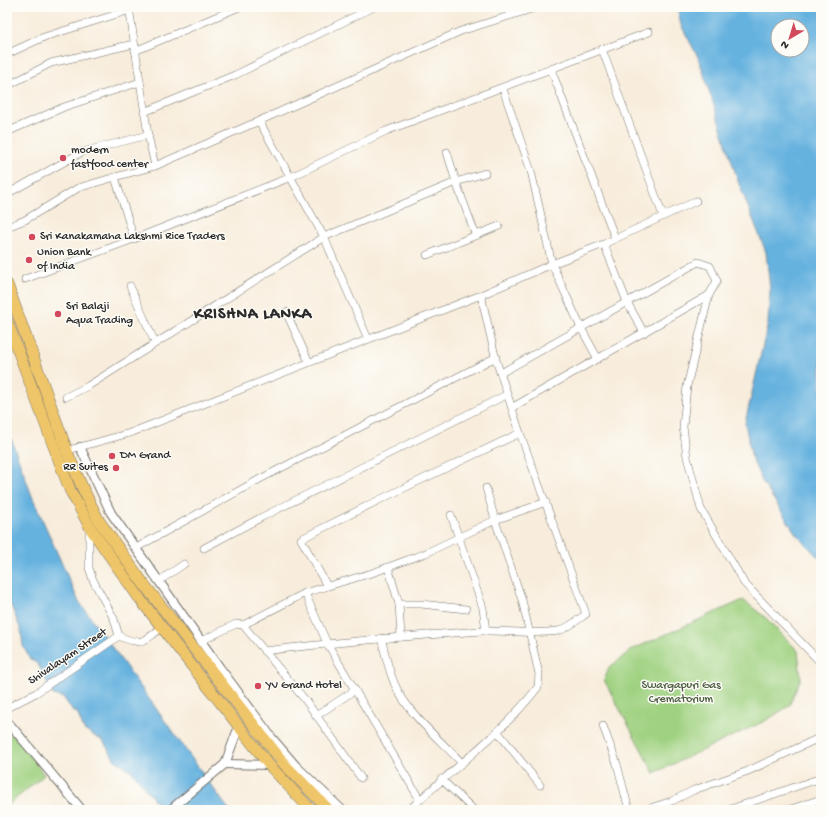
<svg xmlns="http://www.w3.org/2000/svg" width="828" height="817" font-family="'Gochi Hand',sans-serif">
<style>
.green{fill:#9fd180;stroke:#657e56}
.water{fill:#66b2df;stroke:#486e85;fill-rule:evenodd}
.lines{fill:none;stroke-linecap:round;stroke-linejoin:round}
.minor-casing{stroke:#736f69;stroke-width:8}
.tertiary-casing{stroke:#736f69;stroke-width:10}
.trunk-casing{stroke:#736f69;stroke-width:12}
.minor{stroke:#fff;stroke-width:7}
.tertiary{stroke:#fff;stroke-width:8}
.trunk{stroke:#eec569;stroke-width:11}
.poi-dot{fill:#d1495b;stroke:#fdfcf7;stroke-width:1.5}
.labels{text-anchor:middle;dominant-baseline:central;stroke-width:3;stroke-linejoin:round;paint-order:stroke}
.poi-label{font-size:12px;fill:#2b2b2b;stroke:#fdfcf7;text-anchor:start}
.street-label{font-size:12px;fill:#2b2b2b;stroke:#fdfcf7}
.park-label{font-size:12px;fill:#4e5d44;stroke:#fdfcf7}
.district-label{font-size:16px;font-weight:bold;letter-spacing:1px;fill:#2b2b2b;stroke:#fdfcf7}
</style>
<rect width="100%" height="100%" fill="#fdfcf7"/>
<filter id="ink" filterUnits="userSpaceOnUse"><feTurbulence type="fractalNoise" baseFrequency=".025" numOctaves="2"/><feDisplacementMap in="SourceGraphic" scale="8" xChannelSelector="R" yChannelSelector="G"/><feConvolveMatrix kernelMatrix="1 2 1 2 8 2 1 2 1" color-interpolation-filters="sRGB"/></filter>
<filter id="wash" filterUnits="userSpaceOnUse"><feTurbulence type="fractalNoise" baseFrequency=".012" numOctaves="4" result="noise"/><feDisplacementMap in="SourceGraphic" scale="16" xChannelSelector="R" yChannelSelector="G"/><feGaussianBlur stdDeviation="0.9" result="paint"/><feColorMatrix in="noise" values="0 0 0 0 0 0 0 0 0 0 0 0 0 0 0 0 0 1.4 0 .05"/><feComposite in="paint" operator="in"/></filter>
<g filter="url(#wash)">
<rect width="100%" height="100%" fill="#f8eddc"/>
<g class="green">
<polygon points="743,600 766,618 798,651 801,678 789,706 765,721 654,773 604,680 609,668 631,650"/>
<polygon points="14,733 44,775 7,806 7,738"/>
</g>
<g class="water">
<path d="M677 7H821V560L796 534 762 481 752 459 745 423 768 323 770 289 766 252 739 184 699 59 681 25ZM778 26H802V50H778Z"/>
<polygon points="7,428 32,496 78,600 229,810 162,810 131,770 115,760 103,741 84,730 77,712 73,712 64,698 53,695 38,664 30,659 23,646 21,630 7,596"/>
</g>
</g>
<g filter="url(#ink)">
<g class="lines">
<g class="minor-casing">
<g id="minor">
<polyline points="509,7 511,15"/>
<polyline points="602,49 663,216"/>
<polyline points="135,51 239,7"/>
<polyline points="7,54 44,37 130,10"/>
<polyline points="551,69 615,238"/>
<polyline points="7,86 51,63 134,44"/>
<polyline points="503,89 531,171 552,264 581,328 598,359"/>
<polyline points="144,112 235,75 374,7"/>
<polyline points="259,121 461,31 538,7"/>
<polyline points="7,132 64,107 140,82"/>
<polyline points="447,152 456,182 476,236"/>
<polyline points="7,194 82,152 148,135"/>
<polyline points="7,227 25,220 78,188 115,177"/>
<polyline points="134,239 291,177 386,131 649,32"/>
<polyline points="604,244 627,302 644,333"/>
<polyline points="427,255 499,226"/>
<polyline points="25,279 134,239 115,177 155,166 148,135 129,7"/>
<polyline points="130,286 155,343"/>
<polyline points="286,312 309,362"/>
<polyline points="368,339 324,237 456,182 485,173"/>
<polyline points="501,373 698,262 710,266 717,281 709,295 687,386 683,427 687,457 701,509 744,583 821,663"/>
<polyline points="66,397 88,386 324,237 259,121 155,166"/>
<polyline points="513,407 709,295"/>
<polyline points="65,451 130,433 481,295 552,264 604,244 696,201"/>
<polyline points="451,515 483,608 486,631"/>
<polyline points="89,527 89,568 93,580 114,619 119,636"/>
<polyline points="136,548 260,479 496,357"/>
<polyline points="204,548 262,517 508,394"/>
<polyline points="388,567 399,604 401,637"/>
<polyline points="159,581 184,564"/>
<polyline points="327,586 301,539 381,499 520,433"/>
<polyline points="305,593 327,643 420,800"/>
<polyline points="399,604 421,604 466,609"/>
<polyline points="243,625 305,593 375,572 426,553 495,520 486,488"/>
<path d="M381 638C386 656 389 675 398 691 413 718 440 740 462 763"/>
<polyline points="201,641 236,624 243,625 306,701 361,778"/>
<path d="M264 651C337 642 409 636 482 631 508 630 533 635 558 631 567 629 579 619 586 614L520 433 496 360 481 295"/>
<path d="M7 708 36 693 119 636C140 646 145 642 162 627"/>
<polyline points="316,716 355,690"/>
<polyline points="603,726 617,764 629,810"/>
<polyline points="498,732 540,785"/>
<polyline points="441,779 474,810"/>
<path d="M409 810C452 769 502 734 538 687L539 674 522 600 495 520 546 502"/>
<polyline points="644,810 672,801 694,790 748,771 821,737"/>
<polyline points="728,810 821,778"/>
<polyline points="788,810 821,799"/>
</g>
</g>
<g class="tertiary-casing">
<g id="tertiary">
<polyline points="80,447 111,513 220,668 272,738 296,766 342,810"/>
<polyline points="7,721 82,810"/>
<polyline points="225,764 269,765"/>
<polyline points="170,810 225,764 239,726"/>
</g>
</g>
<g class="trunk-casing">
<g id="trunk">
<polyline points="7,284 70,459 83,489 99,521 143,583 285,765 329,810"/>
<polyline points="7,321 70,490 91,529 140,599 269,765 311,810"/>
</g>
</g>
<use href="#minor" class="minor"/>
<use href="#tertiary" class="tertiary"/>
<use href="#trunk" class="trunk"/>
</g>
</g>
<g class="poi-dot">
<circle cx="63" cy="158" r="4"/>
<circle cx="32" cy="237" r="4"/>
<circle cx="29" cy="260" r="4"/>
<circle cx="58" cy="314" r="4"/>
<circle cx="112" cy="456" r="4"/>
<circle cx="116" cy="468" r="4"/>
<circle cx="258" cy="686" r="4"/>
</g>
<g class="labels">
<g class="poi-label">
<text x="71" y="151">modern<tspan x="71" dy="14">fastfood center</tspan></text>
<text x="40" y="237">Sri Kanakamaha Lakshmi Rice Traders</text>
<text x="37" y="253">Union Bank<tspan x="37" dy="14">of India</tspan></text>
<text x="66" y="307">Sri Balaji<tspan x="66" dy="14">Aqua Trading</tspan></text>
<text x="120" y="456">DM Grand</text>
<text x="108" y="468" text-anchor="end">RR Suites</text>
<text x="266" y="686">YV Grand Hotel</text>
</g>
<g class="street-label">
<text transform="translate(68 657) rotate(-34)">Shivalayam Street</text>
</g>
<g class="park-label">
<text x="681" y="686">Swargapuri Gas<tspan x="681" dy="14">Crematorium</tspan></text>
</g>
<g class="district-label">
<text x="253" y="315">KRISHNA LANKA</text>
</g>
</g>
<rect width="828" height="817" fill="none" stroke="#fdfcf7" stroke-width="24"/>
<g transform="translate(790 38) rotate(218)"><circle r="19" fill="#fdfcf7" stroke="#a9a8a5"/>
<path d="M0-3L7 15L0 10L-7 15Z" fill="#d1495b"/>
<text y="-6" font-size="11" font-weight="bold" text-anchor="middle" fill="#2b2b2b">N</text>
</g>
</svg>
